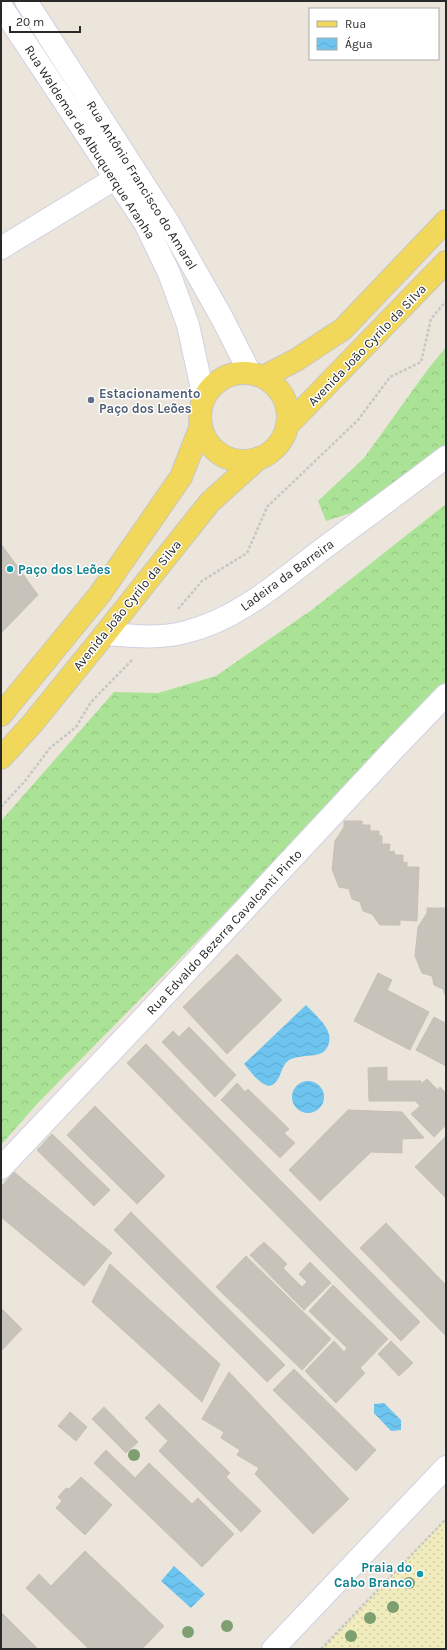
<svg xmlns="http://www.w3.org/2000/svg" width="447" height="1650" font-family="Karla,sans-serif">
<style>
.forest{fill:url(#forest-crowns)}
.sand{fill:url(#sand-dots)}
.water{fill:url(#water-waves)}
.building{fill:#c7c2ba;stroke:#c7c1b4}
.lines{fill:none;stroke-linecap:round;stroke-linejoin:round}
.minor-casing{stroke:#d0d2e2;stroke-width:24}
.tertiary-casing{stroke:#d0d2e2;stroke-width:24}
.secondary-casing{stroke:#d0d2e2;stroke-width:24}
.primary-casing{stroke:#c7c7c7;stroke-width:24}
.path{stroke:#c7c7c7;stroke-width:2.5;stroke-dasharray:3 2;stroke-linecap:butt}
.minor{stroke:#fff;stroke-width:22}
.tertiary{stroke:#fff;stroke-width:22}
.secondary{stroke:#fff;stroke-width:22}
.primary{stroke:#f1d75a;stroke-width:22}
.tree{fill:#7e9f70}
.service-dot{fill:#5c6f8a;stroke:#fff;stroke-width:1.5}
.culture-dot{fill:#0f9aa8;stroke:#fff;stroke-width:1.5}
.labels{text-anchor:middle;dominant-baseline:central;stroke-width:3;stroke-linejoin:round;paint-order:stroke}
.street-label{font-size:13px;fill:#292929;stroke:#fff}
.service-label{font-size:13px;font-weight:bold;fill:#4e5e75;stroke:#fff;text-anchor:start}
.culture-label{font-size:13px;font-weight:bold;fill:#0d838f;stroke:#fff;text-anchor:start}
</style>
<defs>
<pattern id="forest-crowns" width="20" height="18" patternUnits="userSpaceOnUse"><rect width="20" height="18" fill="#abe396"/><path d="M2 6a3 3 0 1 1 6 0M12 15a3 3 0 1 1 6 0" fill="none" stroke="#93c381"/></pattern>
<pattern id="sand-dots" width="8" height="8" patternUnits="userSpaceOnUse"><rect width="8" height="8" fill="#f1ecbd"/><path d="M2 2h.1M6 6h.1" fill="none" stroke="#cfcaa2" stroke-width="1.8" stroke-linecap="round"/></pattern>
<pattern id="water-waves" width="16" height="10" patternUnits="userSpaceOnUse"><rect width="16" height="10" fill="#6cc4ef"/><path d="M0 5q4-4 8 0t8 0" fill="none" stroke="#5ea8cd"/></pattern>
</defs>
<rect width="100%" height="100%" fill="#ece5db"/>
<g class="forest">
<polygon points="446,347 446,454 388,501 326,521 318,501 364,458 428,369"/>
<polygon points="446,504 446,688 36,1105 1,1145 1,821 114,692 158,693 216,676 313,609"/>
</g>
<polygon class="sand" points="446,1519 446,1649 321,1649"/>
<g class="water">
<path d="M306 1005C316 1016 335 1030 328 1046 326 1050 323 1053 319 1054 309 1057 298 1055 289 1060 279 1067 282 1083 269 1086 259 1084 251 1072 244 1064Z"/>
<circle cx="308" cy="1097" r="16"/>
<polygon points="384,1403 401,1420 401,1430 391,1431 374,1413 374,1404"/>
<polygon points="174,1566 205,1594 191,1608 161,1581"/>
</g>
<g class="building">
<polygon points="1,544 38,595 1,633"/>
<polygon points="344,821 362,821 362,825 370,825 370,831 379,831 379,835 382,836 382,844 390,844 389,852 394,851 395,855 403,855 403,863 407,862 407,867 419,867 417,921 400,920 400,925 380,925 372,914 363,911 360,902 352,899 349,889 339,887 332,869 335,841 344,827"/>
<polygon points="427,908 445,908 445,912 446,912 446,997 443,989 434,985 432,976 422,973 415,956 418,927 427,913"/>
<polygon points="237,954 282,1000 227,1054 183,1007"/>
<polygon points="378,973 392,980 387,990 429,1012 410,1050 354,1021"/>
<polygon points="434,1017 445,1023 444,1030 446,1031 446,1066 416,1050"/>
<polygon points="189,1027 236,1075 215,1097 162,1042 173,1031 179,1037"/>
<polygon points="146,1044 420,1322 401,1341 127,1063"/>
<polygon points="387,1067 387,1081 421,1081 421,1084 427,1079 438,1090 440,1087 446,1093 446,1125 434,1137 411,1114 420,1106 415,1101 369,1101 368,1068"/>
<polygon points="237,1083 245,1092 248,1089 289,1129 284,1133 295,1143 280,1158 221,1100"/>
<polygon points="95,1106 165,1176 137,1204 67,1135"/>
<polygon points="348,1110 402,1112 424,1138 402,1139 402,1153 371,1152 320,1201 289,1170"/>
<polygon points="52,1134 110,1190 94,1206 37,1150"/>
<polygon points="446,1136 446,1198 415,1167"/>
<polygon points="14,1172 112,1253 84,1286 1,1217 1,1187"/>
<polygon points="131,1212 285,1365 267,1382 114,1230"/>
<polygon points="386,1223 446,1285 446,1336 360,1248"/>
<polygon points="264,1242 287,1264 283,1268 302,1287 307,1282 299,1274 310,1262 331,1283 304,1310 250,1255"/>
<polygon points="246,1256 331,1339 302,1370 216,1287"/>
<polygon points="110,1264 220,1364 202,1402 92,1302"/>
<polygon points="333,1285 388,1339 360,1368 365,1373 336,1403 305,1371 334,1341 344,1352 347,1348 309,1311"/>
<polygon points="1,1308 22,1329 1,1351"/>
<polygon points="391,1341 413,1363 399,1376 378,1354"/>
<polygon points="294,1369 376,1450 356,1471 273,1390"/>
<polygon points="229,1372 349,1499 313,1534 255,1474 259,1468 237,1455 240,1450 221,1438 224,1432 202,1419"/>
<polygon points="159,1404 230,1473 226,1477 261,1511 241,1532 159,1451 168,1441 145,1418"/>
<polygon points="104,1407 138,1442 126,1453 92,1419"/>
<polygon points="70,1412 87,1427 76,1441 58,1426"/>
<polygon points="106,1450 135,1478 149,1463 192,1504 198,1498 234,1534 202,1567 94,1463"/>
<polygon points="81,1477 112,1505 85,1535 56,1508 62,1501 58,1497 66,1488 69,1489"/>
<polygon points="85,1551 164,1626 142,1649 89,1649 26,1588 39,1574 51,1586"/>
<polygon points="1,1612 38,1649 1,1649"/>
</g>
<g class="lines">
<g class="minor-casing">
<polyline id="minor" points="1,248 116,178"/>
</g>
<g class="tertiary-casing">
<g id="tertiary">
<polyline points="26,1 168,222 222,318 250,373"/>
<polyline points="1,6 145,223 169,273 188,325 204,398"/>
<path d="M105 634C132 636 160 639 186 632 238 619 278 583 320 551 362 520 404 489 446 457"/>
</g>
</g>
<g class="secondary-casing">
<g id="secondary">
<polyline points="1,1168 148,1013 393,750 446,695"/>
<polyline points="273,1649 446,1467"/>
</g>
</g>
<g class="primary-casing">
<g id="primary">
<circle cx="244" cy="417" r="44"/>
<polyline points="263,377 296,360 343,329 446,221"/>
<polyline points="287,426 446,262"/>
<polyline points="1,715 100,594 181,477 201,426"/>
<polyline points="1,758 32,724 105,634 210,502 259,458"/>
</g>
</g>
<g class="path">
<polyline points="178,609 202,581 247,553 267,507 358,420 390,377 421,362 431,319 446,301"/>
<polyline points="1,807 25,781 50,748 76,727 91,702 133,659"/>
<polyline points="321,1649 446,1519"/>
</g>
<use href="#minor" class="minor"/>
<use href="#tertiary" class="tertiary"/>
<use href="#secondary" class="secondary"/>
<use href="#primary" class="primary"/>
</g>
<g class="tree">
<circle cx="134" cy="1455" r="6"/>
<circle cx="409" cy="1583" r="6"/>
<circle cx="393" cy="1607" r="6"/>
<circle cx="370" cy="1618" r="6"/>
<circle cx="227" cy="1626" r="6"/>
<circle cx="188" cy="1632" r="6"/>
<circle cx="351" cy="1636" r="6"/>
</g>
<circle class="service-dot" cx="91" cy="400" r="4"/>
<g class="culture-dot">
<circle cx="10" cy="569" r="4"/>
<circle cx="420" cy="1574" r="4"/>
</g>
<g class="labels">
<g class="street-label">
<text transform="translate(90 142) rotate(57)">Rua Waldemar de Albuquerque Aranha</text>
<text transform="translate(142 185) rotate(58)">Rua Antônio Francisco do Amaral</text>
<text transform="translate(367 345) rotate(-46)">Avenida João Cyrilo da Silva</text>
<text transform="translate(287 575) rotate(-36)">Ladeira da Barreira</text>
<text transform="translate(127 605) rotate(-51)">Avenida João Cyrilo da Silva</text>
<text transform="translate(224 932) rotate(-47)">Rua Edvaldo Bezerra Cavalcanti Pinto</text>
</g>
<g class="service-label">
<text x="99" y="393">Estacionamento<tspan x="99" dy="15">Paço dos Leões</tspan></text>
</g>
<g class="culture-label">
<text x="18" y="569">Paço dos Leões</text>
<text x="412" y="1567" text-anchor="end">Praia do<tspan x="412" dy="15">Cabo Branco</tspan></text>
</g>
</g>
<rect width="447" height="1650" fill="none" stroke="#292929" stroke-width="4"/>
<rect x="309" y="8" width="130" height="52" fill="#ffffff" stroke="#a9a9a9"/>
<rect x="317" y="21" width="20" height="6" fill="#f1d75a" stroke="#a9a9a9"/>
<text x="345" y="28" font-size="12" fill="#292929">Rua</text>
<rect x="317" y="38" width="20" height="12" fill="url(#water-waves)" stroke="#a9a9a9"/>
<text x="345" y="48" font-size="12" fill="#292929">Água</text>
<path d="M10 26v6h70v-6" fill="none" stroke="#292929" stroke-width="2"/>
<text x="16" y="26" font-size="12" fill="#292929" stroke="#ffffff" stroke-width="3" paint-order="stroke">20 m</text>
</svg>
